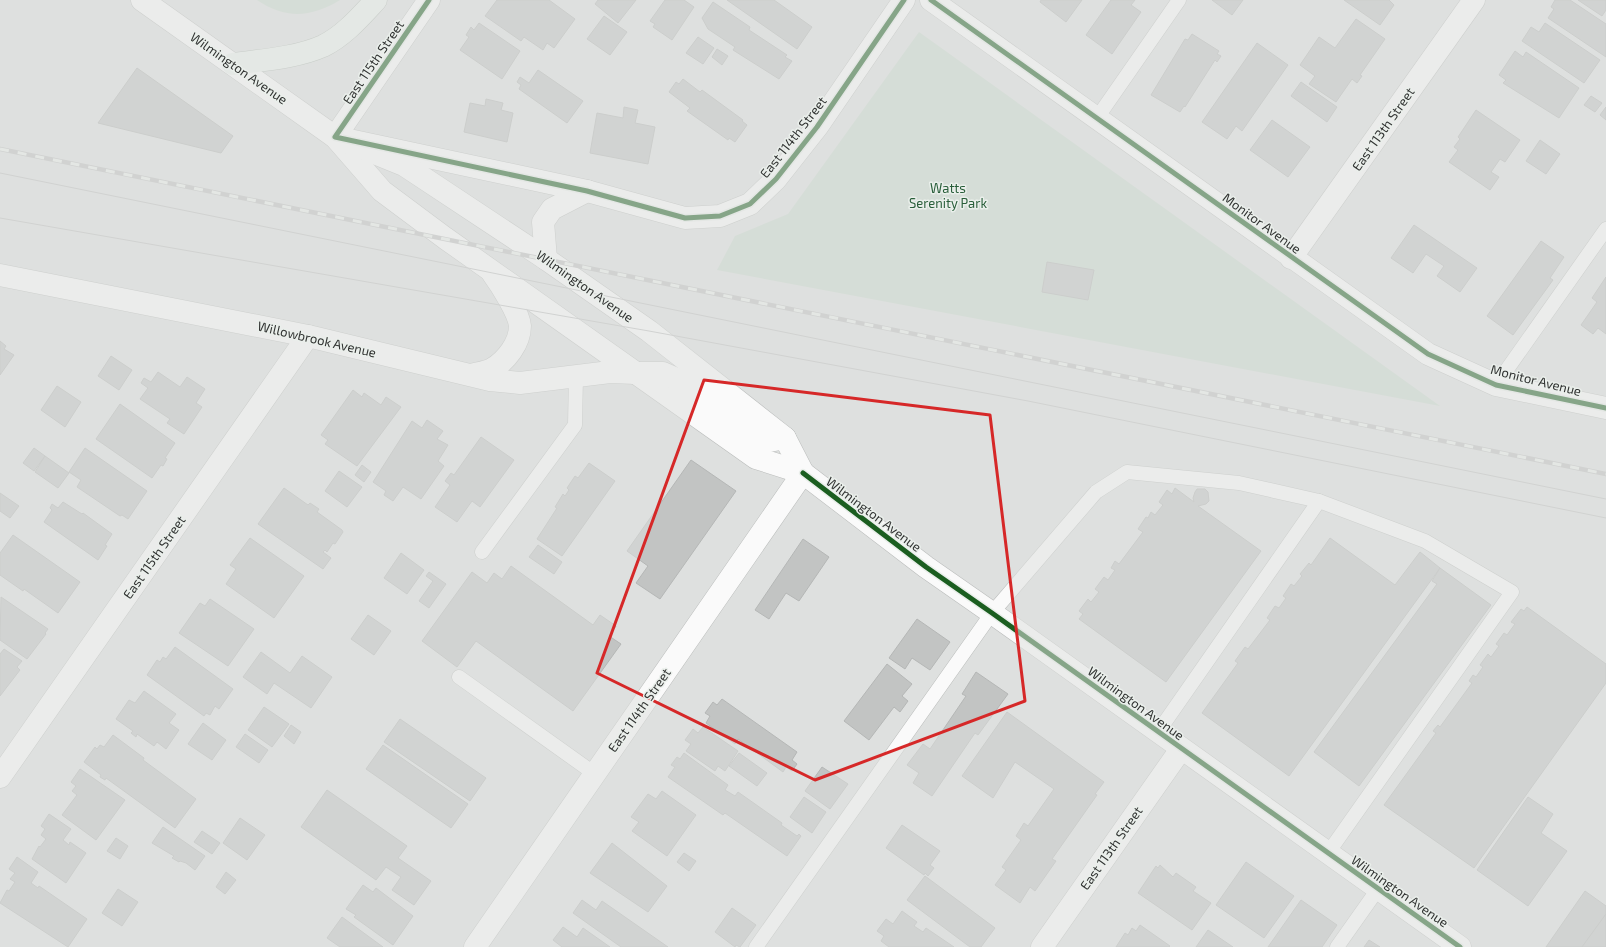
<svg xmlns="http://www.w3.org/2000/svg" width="1606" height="947" font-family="'Exo 2',sans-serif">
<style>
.green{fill:#cbd9cf}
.building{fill:#c2c4c3;stroke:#b5b7b6}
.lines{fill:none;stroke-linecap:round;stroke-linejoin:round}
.lane-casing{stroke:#babcbb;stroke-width:15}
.street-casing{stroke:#babcbb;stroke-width:23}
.secondary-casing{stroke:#babcbb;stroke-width:23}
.primary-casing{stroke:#afb9b2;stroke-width:23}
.lane{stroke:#fafafa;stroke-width:14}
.street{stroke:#fafafa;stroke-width:22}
.secondary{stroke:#fafafa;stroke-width:22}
.primary{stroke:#ecf1ed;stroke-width:22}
.tram{stroke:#c0c1c1;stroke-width:1}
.rail-casing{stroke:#c0c1c1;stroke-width:4.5}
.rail{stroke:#eaefeb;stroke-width:3;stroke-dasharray:9;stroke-linecap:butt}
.cycleway-casing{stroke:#eaefeb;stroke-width:8}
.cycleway{stroke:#1b5e20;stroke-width:5}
.marked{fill:none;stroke:#d62828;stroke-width:3;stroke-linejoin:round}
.labels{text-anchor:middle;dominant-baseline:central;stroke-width:3;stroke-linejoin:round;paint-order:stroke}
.street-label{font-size:13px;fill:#313332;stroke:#eaefeb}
.park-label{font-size:13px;fill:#295e3a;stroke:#eaefeb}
</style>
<rect width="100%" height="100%" fill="#dee0df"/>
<g class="green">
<path d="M257 0H340C312 17 286 20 257 0Z"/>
<polygon points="919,32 1440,406 717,270 735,236 788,214"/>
</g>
<g class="building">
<polygon points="497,0 549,0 575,19 554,48 547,43 543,50 524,37 521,41 485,16"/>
<polygon points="598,0 636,0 618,23 595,4"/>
<polygon points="665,0 684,0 694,7 672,40 653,27 655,24 650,21"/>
<polygon points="727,0 774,0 812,27 797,49"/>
<polygon points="1041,0 1082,0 1066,22 1040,2"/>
<polygon points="1111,0 1135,0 1131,5 1141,12 1112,54 1086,35"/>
<polygon points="1212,0 1243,0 1232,15"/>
<polygon points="1344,0 1389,0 1394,5 1380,25"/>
<polygon points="1555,0 1570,0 1606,24 1606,57 1548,18 1554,9 1551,7"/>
<polygon points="1578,0 1606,0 1606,10 1602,16"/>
<polygon points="713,2 750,27 749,30 787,55 785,57 792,61 779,79 733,50 735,47 708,29 702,18"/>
<polygon points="604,16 627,32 610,55 587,39"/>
<polygon points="1356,19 1385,39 1360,75 1362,76 1357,83 1352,79 1336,102 1309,84 1315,76 1300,65 1319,37 1335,48"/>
<polygon points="479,23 520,51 502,79 460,50 469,37 466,35 471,27 474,30"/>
<polygon points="1545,23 1600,60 1584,83 1522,41 1531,27 1539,32"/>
<polygon points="1192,34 1219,51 1217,54 1221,56 1217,62 1215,60 1185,107 1184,106 1180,112 1151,95 1185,39 1188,40"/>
<polygon points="698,37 714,48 703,64 686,53"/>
<polygon points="1257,43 1288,65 1242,131 1236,126 1227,139 1202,122"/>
<polygon points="717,49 728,56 722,65 712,57"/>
<polygon points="1515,51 1523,57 1526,52 1579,88 1559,118 1503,83 1506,80 1499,75"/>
<polygon points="137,68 233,136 221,153 98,123"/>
<polygon points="538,70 583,101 567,123 519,89 521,85 517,82 520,77 529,83"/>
<polygon points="683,79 700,92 702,90 743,120 742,121 747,125 735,142 729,138 728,140 687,111 690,108 669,92 676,82 679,84"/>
<polygon points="1301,82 1337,107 1327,122 1291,96"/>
<polygon points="1591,96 1602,103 1595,112 1584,105"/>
<polygon points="486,99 503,103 501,110 513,113 507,142 464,132 470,103 485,106"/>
<polygon points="624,107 638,110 635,123 655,127 648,164 590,153 597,113 623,118"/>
<polygon points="1606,107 1606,120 1600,115"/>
<polygon points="1476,110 1520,140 1505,162 1500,159 1491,172 1499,177 1490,190 1449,162 1458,150 1454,147 1460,139 1458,137"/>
<polygon points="1272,120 1310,147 1288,177 1250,150"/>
<polygon points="1540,140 1560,154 1546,174 1526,161"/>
<polygon points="1414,225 1477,268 1460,292 1437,276 1444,266 1426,254 1413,273 1391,258"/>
<polygon points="1541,241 1564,257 1550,278 1553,280 1513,335 1487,316"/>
<polygon points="1047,262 1094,270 1088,300 1042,292"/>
<polygon points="1606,277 1606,334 1598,328 1593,334 1581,325 1597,302 1592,298"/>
<polygon points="0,341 6,346 4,349 14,355 0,375"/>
<polygon points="111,356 132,370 119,390 98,376"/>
<polygon points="158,372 180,387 187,377 205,389 196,403 202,407 184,434 167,423 170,419 140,399 148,388 141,383 144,378 151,382"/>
<polygon points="57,386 81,402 65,427 41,410"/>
<polygon points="353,390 362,397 364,393 381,405 386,397 401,407 357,466 325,444 328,440 321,435"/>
<polygon points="120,404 175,443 165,458 167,459 163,466 161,465 152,478 96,439"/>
<polygon points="427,420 443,431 437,439 448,445 438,461 444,466 421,499 403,487 393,501 384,495 386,491 373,482 412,421 422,428"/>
<polygon points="481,437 514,460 480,507 472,501 457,522 435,507 450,485 445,481 451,473 454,475"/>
<polygon points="34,448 45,456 34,471 23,463"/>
<polygon points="85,448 147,491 128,519 122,515 120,516 77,487 81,480 69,472"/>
<polygon points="45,456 69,473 58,488 35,472"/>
<polygon points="691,460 736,491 660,599 636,583 648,566 627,551"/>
<polygon points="589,463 615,481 562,556 537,539 557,508 555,507 563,494 565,496 569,490 567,488 575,476 578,478"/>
<polygon points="362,465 371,472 364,482 355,475"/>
<polygon points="339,471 362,487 347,507 325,491"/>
<polygon points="284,488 308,505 310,503 319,509 317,512 342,530 343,532 335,544 333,543 327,552 325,550 323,552 331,558 323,569 258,524"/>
<polygon points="1175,488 1194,502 1193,498 1195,492 1197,489 1205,489 1208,492 1209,501 1206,504 1198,506 1261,551 1166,682 1079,619 1083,614 1079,611 1088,599 1091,602 1099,592 1095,589 1104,577 1108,580 1115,570 1111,568 1115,561 1119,564 1143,532 1138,529 1146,517 1148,518 1151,512 1155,515 1163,505 1159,502 1167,490 1172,494"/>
<polygon points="0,493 19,506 10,518 0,511"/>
<polygon points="63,502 82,514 83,513 112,534 105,545 107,546 98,560 44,522 52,510 50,508 52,504 58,508"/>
<polygon points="13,535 80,582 58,613 24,589 23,591 0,575 0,553"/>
<polygon points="250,538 304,576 274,618 226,584 236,569 230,565"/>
<polygon points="1330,538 1395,585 1420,552 1440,568 1289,776 1202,713 1238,663 1235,661 1245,647 1248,649 1270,620 1267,618 1275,606 1279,608 1286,598 1283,596 1291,584 1294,586 1302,576 1300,574 1309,563 1311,565"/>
<polygon points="803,539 829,557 799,601 786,593 769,619 755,610"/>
<polygon points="538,545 562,562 554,574 529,557"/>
<polygon points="401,553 424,570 407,594 384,578"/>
<polygon points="511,566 593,625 600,615 616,626 609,636 621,644 573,711 476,641 457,667 422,641 472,572 487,583 494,573 502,579"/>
<polygon points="1440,568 1491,605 1359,786 1314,752 1437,584 1432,581"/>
<polygon points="429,572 446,584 429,608 419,601 433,581 426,576"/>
<polygon points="1,597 48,629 45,633 46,634 27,659 0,640"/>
<polygon points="210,599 254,629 228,666 179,633 200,603 205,606"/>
<polygon points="1527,607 1606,664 1606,683 1474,868 1384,805 1436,733 1433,731 1438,725 1440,727 1472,683 1469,681 1473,675 1476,677 1483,667 1480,665 1488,654 1491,657 1499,646 1496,644 1504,633 1507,635 1515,624 1511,622 1521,609 1524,611"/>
<polygon points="368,615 391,631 374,655 351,639"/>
<polygon points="917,619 950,642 930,670 912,658 905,669 889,658"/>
<polygon points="175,647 233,689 219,709 215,706 210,715 206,713 204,716 147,675 157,660 160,662 163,657 166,659"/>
<polygon points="4,649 22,661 17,667 20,670 0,696 0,654"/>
<polygon points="261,652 290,673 302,656 332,677 311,708 274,683 267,694 243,677"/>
<polygon points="887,664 912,684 902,696 908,701 900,712 894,707 869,740 844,721"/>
<polygon points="976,672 1008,694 978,735 975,733 932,796 913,783 919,773 907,765 923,744 930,749 966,696 962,694"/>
<polygon points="144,691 176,714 169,723 179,730 166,749 157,742 154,746 137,734 136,737 131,733 133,731 116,719 129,700 135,703"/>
<polygon points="722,699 797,752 792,760 797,764 792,771 786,767 783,772 738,739 735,744 706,723 710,716 705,713 713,702 717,705"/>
<polygon points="264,707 289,724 272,747 248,730"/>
<polygon points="1007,712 1104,782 1095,794 1097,795 1052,859 1056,861 1035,891 1030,887 1020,903 995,885 1006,870 1002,867 1021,840 1016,836 1024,823 1028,826 1054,789 1015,762 993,798 962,776"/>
<polygon points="400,719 486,778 470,801 384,742"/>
<polygon points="203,723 226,740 212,760 188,744"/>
<polygon points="291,725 301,732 294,744 284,736"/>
<polygon points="703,727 738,751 725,771 718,766 715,771 686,751 691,744 685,740 693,729 698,733"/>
<polygon points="245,734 268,750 259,763 236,747"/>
<polygon points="113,735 144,758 143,760 196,799 175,828 106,778 105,780 100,777 101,775 84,762 95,747 97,749 100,745 104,747"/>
<polygon points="383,745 468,804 451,828 366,769"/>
<polygon points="684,753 728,785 725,790 735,796 738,792 782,823 781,825 797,836 799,834 801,836 787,856 725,813 723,815 668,777 675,767 671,765 677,757 680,759"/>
<polygon points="739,753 767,773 757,786 729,766"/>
<polygon points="822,767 848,784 830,809 805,791"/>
<polygon points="80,769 125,800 96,840 62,815 77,795 72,791 76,786 71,782"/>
<polygon points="327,790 407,846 398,858 431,881 414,905 392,890 401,877 386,867 376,880 301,827"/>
<polygon points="662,791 696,815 667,856 632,831 639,822 631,817 648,794 656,799"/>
<polygon points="804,797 826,812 812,833 790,817"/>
<polygon points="1528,797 1553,814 1541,833 1567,851 1528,906 1477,870"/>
<polygon points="49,814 71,829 63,840 69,845 70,842 86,853 66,883 32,859 39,846 40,847 46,839 41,835 45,829 41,826"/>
<polygon points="240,818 265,835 247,860 223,843"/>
<polygon points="902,825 940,851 930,865 934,868 928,876 925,873 924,875 886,848"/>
<polygon points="163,827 205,856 195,870 186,863 180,861 179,862 172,858 174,856 152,843"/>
<polygon points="202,831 220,843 212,854 194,842"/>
<polygon points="116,838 128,846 120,859 107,851"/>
<polygon points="612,843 667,886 648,912 590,873"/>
<polygon points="684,853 696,861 689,871 677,862"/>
<polygon points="17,857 38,872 31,883 38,888 39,886 87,919 68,947 0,903 7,890 9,891 15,882 10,879 15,873 9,869"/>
<polygon points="1246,862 1294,896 1264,938 1216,905"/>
<polygon points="1160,865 1173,877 1176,873 1196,887 1193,891 1211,903 1192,930 1138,893 1156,866 1158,868"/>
<polygon points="226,872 236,880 225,894 216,887"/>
<polygon points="925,876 995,928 981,947 970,947 907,900"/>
<polygon points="363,885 373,892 376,888 413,916 393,945 354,917 356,915 346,909"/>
<polygon points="118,889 138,902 122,926 102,913"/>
<polygon points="1585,891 1606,906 1606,914 1582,947 1546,947"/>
<polygon points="582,900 596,910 602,901 668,947 621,947 573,913"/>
<polygon points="1301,900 1337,925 1322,947 1268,947"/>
<polygon points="732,908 756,925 740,947 736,945 735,947 715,932"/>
<polygon points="902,911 917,922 914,926 923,932 926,928 954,947 889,947 881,941 884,936 877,931 886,919 893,924"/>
<polygon points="1606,914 1606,947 1582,947"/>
<polygon points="342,917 383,947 340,947 327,938"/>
<polygon points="1140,925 1170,946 1169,947 1116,947 1125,933 1128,935 1132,928 1136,931"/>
<polygon points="563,927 577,937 583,928 610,947 562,947 553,940"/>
<polygon points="1208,930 1233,947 1196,947"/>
<polygon points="1369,940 1380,947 1364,947"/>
</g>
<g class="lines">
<g class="lane-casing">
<g id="lane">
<polyline points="1097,118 1179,0"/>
<polyline points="1496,385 1606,229"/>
<polyline points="482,552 575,425 576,376"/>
<polyline points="459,677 595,774"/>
<polyline points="1158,732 1319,501 1425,541 1512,592 1328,853"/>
<polyline points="756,947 992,613 1096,492 1127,472 1239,483 1319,501"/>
<polyline points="1337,947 1378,889"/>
</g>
</g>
<g class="street-casing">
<g id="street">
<polyline points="429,0 335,137 587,191 685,218 720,216 750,204 776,179 817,127 904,0"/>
<polyline points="931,0 1428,354 1496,385 1606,408"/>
<polyline points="1291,258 1474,0"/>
<polyline points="546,259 543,222 552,209 587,191"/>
<polyline points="0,275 308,336 490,380 520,383 610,372 636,373"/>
<path d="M471 375C478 373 486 372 492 369 506 361 520 343 520 326 519 313 501 285 493 274"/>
<polyline points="0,777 308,336"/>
<polyline points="475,947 803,473"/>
<polyline points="1042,947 1181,749"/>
</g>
</g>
<g class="secondary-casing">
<g id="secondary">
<polyline points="142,0 335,137 382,191 445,238 756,458 803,473 926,567 992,613 1460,947"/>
<polyline points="340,139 404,165 546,259 649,331 785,438 803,473"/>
<polyline points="636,373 663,373 679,380 764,442 785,438"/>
</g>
</g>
<g class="primary-casing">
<path id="primary" d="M233 64C262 60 296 58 323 46 344 36 361 16 376 0"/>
</g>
<use href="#lane" class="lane"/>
<use href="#street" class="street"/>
<use href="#secondary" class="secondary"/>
<use href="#primary" class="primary"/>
<g class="tram">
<polyline points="0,173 1606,499"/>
<polyline points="0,218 649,331 1028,401 1606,518"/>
</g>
<g class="rail-casing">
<polyline id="rail" points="0,149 1606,474"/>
</g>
<use href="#rail" class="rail"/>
<g class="cycleway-casing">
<g id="cycleway">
<polyline points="429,0 335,137 587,191 685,218 720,216 750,204 776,179 817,127 904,0"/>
<polyline points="931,0 1428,354 1496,385 1606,408"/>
<polyline points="803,473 926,567 992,613 1460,947"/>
</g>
</g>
<use href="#cycleway" class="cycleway"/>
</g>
<path d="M0 0H1606V947H0ZM704 380 990 415 1025 701 815 780 597 673Z" fill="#dee0df" fill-opacity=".55" fill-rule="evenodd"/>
<path class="marked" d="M704 380 990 415 1025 701 815 780 597 673Z"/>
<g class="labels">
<g class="street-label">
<text transform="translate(373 62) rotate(-56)">East 115th Street</text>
<text transform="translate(239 68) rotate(35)">Wilmington Avenue</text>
<text transform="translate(1383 129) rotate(-55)">East 113th Street</text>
<text transform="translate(793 137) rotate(-52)">East 114th Street</text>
<text transform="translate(1262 223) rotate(36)">Monitor Avenue</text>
<text transform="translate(585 286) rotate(35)">Wilmington Avenue</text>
<text transform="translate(317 339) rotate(13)">Willowbrook Avenue</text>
<text transform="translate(1536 380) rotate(14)">Monitor Avenue</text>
<text transform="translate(874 514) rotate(37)">Wilmington Avenue</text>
<text transform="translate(154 557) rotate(-55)">East 115th Street</text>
<text transform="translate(1136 703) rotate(36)">Wilmington Avenue</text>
<text transform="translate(639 710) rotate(-55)">East 114th Street</text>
<text transform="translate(1111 848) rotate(-55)">East 113th Street</text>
<text transform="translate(1400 891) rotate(35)">Wilmington Avenue</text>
</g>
<g class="park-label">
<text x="948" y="188">Watts<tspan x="948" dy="15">Serenity Park</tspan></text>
</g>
</g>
</svg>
